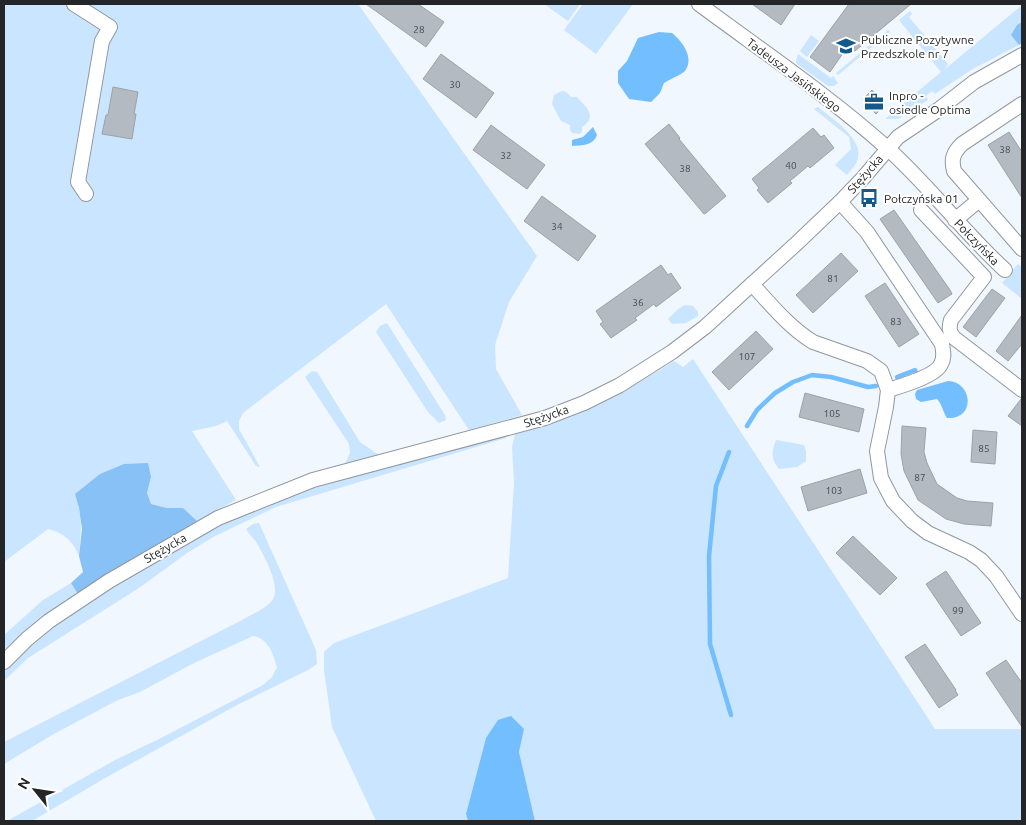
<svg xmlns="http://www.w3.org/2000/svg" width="1026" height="825" font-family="Ubuntu,sans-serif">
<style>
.green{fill:#cae5ff}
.forest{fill:#87c1f5}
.water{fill:#73beff}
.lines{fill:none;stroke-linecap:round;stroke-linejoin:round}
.stream{stroke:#73beff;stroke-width:4.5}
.building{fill:#b4bac1;stroke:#9ba2a8}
.minor-casing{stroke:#91979e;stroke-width:16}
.minor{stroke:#fff;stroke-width:14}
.labels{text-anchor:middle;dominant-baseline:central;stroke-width:4;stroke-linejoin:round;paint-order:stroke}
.number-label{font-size:10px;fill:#474a4e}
.poi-label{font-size:12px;fill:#232528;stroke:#fff;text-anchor:start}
.street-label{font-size:12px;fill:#232528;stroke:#fff}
</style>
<rect width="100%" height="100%" fill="#f0f7fe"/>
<g class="green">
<path d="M4 4H358L537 256 509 302 495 345 496 369 522 415 469 430 386 304 243 413 239 421V429L260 467 256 466 227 421 216 426 192 431 236 500 197 521 183 508H167L151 504 147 493 151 477 75 494C83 518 81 531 79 556 73 541 64 533 48 529L4 562Z"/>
<polygon points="544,4 580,4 568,21"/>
<polygon points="583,4 633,4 596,54 564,30"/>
<polygon points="1022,5 1022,22 1017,25 1012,34 1019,45 971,70 935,94 932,91 926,96 928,100 898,119 885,119 941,72 899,20 910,11 912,14 909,17 948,64 944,70"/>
<polygon points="888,30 890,32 838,75 836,73"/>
<polygon points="811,35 819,41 807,57 800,51"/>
<polygon points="798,54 831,78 833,76 838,83 834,86 828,86 797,64 796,61"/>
<path d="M562 91 566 92 571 97H577C585 106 599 116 582 127V131L580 134 572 133 570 130V125L561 121 552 104 554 95Z"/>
<path d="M818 107C831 118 863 138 858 158 857 164 851 170 847 175L835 165 851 149 849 137 814 109Z"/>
<polygon points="1018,264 1022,267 1022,299 1002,283"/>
<polygon points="685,305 693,306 698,312 698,316 686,323 672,324 668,319 678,309"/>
<polygon points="387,323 445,415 446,420 439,423 428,412 376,332 380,326"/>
<path d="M693 359 935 729H1022V821H535L519 752 524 729 486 738 466 814 468 821H376L332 727 324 670V652L334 643 508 578 514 483 512 447 515 434C573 420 624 393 674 361L683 367Z"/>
<polygon points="312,371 317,372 360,442 379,455 345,464 350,453 349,444 305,377"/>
<polygon points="505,436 506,438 276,507 215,536 187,553 139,588 28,658 4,681 4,672 26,649 45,632 85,604 213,528 252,509 305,490"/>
<path d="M776 440 804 445 806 451V461L797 467 779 469C771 459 771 452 776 440Z"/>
<path d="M259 523 316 650 317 664 308 670 237 705 107 777 32 821H7L117 759 157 740 263 685 272 677 277 667C273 653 268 638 253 636L194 663 140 692 118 700 52 735 4 764V742L242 620C251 615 262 610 270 603 284 591 265 558 258 545 255 539 249 535 246 529L253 524Z"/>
<polygon points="71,583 78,594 52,611 4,652 4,635 43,600"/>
</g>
<g class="forest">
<polygon points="1022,22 1022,43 1019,45 1011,35 1017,25"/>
<polygon points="148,463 151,477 147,493 151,504 167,508 183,508 197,521 78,594 71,583 83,572 79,556 82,529 79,508 75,494 100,474 124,464"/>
</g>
<g class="water">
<path d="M659 32 672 33C682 41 695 58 685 71 681 75 670 79 664 83L660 93 651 102 629 99 618 83V71L627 61 638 38Z"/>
<path d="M593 127 597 135C593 146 582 145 572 146V140L583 137Z"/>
<path d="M948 381C973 382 976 420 947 418 943 412 942 404 937 399L921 402 916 399 915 394 917 390Z"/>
<polygon points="511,716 524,729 519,752 535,821 468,821 466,814 486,738 498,720"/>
</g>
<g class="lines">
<g class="stream">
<polyline points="897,377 915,370 916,373"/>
<polyline points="747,426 757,410 775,393 793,382 812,375 831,377 868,387 876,386"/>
<polyline points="729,452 716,486 709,556 710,644 731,715"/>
</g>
</g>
<g class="building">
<polygon points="366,4 418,4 444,22 426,47"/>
<polygon points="752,4 795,4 781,25"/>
<polygon points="849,4 911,4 855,51 848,46 830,72 810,57"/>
<polygon points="441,54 494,93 476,118 423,79"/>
<polygon points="113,87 138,92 134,114 136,114 132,139 102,134 106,115 108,115"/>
<polygon points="872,90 885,105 876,114 863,99"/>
<polygon points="669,124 680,138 679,139 726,196 706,213 704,214 645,144"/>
<polygon points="491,125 545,165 527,189 473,150"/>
<polygon points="813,128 821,137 824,135 834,148 810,168 808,166 790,181 792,183 768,203 757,190 759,188 752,179"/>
<polygon points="1009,132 1022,152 1022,198 988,145"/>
<polygon points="542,196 596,236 578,261 524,221"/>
<polygon points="894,210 950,290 952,294 938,303 880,219"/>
<polygon points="841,253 858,271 813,313 796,295"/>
<polygon points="661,265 668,275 671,273 681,288 656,307 654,304 635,318 637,320 611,338 600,324 603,322 596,311"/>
<polygon points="885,283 919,334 899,347 865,296"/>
<polygon points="992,289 1005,298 976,337 963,327"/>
<polygon points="1022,315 1022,344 1008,361 996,351"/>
<polygon points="756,331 773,349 729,390 712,372"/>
<polygon points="805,393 864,409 859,432 799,417"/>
<polygon points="1021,399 1022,399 1022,426 1008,416"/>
<polygon points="902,426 926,428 924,452 927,463 937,484 957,498 967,501 993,503 991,526 964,524 946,519 918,500 904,471 901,454"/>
<polygon points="973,430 997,432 995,464 971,462"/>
<polygon points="860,469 867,493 808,511 801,487"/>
<polygon points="853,536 897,578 880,595 836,553"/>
<polygon points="946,571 981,623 961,636 926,584"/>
<polygon points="925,644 956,690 955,690 958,695 939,708 905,657"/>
<polygon points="1006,660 1022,683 1022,727 986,673"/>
</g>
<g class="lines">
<g class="minor-casing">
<g id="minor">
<polyline points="74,4 110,27 102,41 78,182 86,194"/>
<path d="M699 4C761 50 829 96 886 147 929 185 963 232 1005 270"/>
<path d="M1022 104 962 144C953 153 951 159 954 171L1022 249"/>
<path d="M840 202 867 232 942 344C943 351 945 357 941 364 936 376 901 386 888 390"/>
<path d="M921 210 984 277 951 320C949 327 949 331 953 337L1022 390"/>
<polyline points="955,220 979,200"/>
<path d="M752 284C771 305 789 327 813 342L867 361 881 371 888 390 886 407 877 451 881 478 893 501 912 521 928 533 969 552 981 560 996 576 1022 614"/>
<polyline points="4,662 27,639 49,621 109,581 218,518 313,480 545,418 584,403 620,385 672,352 705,327 797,243 840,202 863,178 898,137 938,110 974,82 1022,55"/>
</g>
</g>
<use href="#minor" class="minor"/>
</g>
<defs>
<g id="school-bare" transform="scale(1.5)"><path d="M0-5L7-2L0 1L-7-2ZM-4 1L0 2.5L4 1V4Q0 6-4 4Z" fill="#12598e" stroke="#fff" stroke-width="2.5" paint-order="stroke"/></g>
<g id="office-bare" transform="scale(1.5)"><path d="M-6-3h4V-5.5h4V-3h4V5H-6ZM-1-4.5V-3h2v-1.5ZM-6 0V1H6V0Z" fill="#12598e" stroke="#fff" stroke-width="2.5" paint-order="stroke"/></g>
<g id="bus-bare" transform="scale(1.5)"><path d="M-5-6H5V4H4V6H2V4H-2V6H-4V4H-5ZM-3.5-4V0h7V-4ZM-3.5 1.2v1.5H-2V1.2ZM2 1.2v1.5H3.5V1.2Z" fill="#12598e" stroke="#fff" stroke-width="2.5" paint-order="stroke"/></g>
</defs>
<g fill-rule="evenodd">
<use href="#school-bare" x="846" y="46"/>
<use href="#office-bare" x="874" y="102"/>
<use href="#bus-bare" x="869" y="198"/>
</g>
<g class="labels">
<g class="number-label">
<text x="419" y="29">28</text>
<text x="455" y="84">30</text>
<text x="1005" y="149">38</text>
<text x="506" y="155">32</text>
<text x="791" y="165">40</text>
<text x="685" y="168">38</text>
<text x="557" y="226">34</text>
<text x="833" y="278">81</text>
<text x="638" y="302">36</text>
<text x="896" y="321">83</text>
<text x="747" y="356">107</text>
<text x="832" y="413">105</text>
<text x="984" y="448">85</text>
<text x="920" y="477">87</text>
<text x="834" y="490">103</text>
<text x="958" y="610">99</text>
</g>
<g class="poi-label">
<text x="861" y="39">Publiczne Pozytywne<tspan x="861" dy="14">Przedszkole nr 7</tspan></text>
<text x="889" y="95">Inpro -<tspan x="889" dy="14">osiedle Optima</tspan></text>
<text x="884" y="198">Połczyńska 01</text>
</g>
<g class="street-label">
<text transform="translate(794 75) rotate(37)">Tadeusza Jasińskiego</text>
<text transform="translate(865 174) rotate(-49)">Stężycka</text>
<text transform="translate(977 242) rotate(46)">Połczyńska</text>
<text transform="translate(546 416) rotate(-19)">Stężycka</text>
<text transform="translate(165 548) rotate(-30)">Stężycka</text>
</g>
</g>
<rect width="1026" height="825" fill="none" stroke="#232528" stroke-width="10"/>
<g transform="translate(35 790) rotate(300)" stroke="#ffffff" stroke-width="4" paint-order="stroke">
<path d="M0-4L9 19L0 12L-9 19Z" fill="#232528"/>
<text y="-8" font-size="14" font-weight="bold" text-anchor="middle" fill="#232528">N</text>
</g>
</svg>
